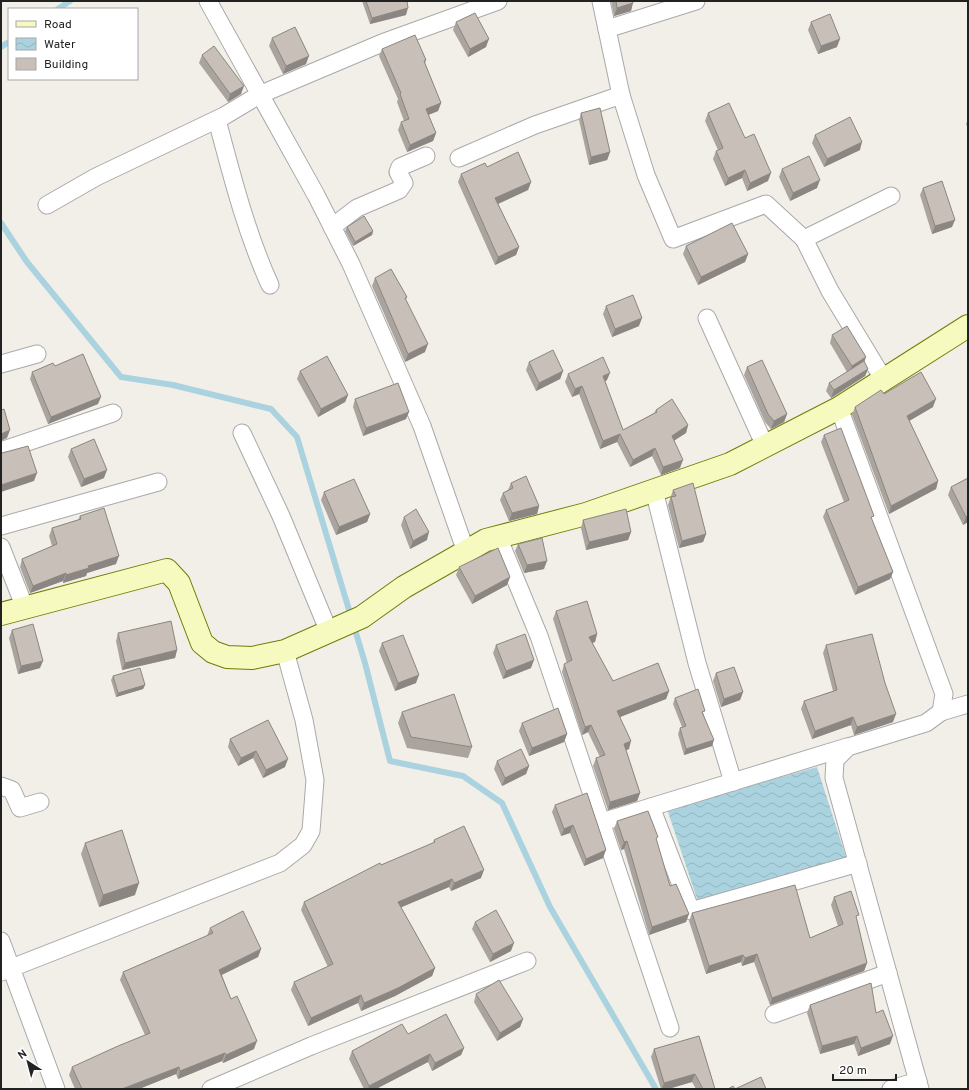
<svg xmlns="http://www.w3.org/2000/svg" width="969" height="1090" font-family="Overpass,sans-serif">
<style>
.water{fill:url(#water-waves)}
.lines{fill:none;stroke-linecap:round;stroke-linejoin:round}
.stream{stroke:#aad3df;stroke-width:6}
.street-casing{stroke:#a9a9a9;stroke-width:19}
.secondary-casing{stroke:#707d05;stroke-width:24}
.street{stroke:#fff;stroke-width:17}
.secondary{stroke:#f7fabf;stroke-width:22}
.wall{fill:#aba49e}
.shaded-wall{fill:#8b8681}
.building{fill:#c7bfb8;stroke:#8b8681}
</style>
<defs>
<pattern id="water-waves" width="16" height="10" patternUnits="userSpaceOnUse"><rect width="16" height="10" fill="#aad3df"/><path d="M0 5q4-4 8 0t8 0" fill="none" stroke="#92b5bf"/></pattern>
</defs>
<rect width="100%" height="100%" fill="#f2efe9"/>
<polygon class="water" points="817,767 847,860 699,905 667,809"/>
<g class="lines">
<g class="stream">
<polyline points="58,9 70,1"/>
<polyline points="1,47 9,42"/>
<polyline points="1,223 27,262 121,377 173,385 271,409 297,437 365,663 390,761 463,776 502,803 550,907 656,1089"/>
</g>
<g class="street-casing">
<g id="street">
<polyline points="208,1 316,195 351,264 422,426 466,552"/>
<polyline points="601,1 621,95 646,175 673,239 766,204 804,239"/>
<polyline points="607,29 696,1"/>
<path d="M217 120C232 176 246 232 270 285"/>
<polyline points="459,158 535,125 621,95"/>
<polyline points="47,205 96,177 224,116 259,95 382,43 498,1"/>
<polyline points="332,227 357,208 399,190 404,183 398,172 400,167 426,156"/>
<polyline points="707,318 765,446"/>
<polyline points="1,364 37,354"/>
<polyline points="884,380 830,291 804,239 891,196"/>
<polyline points="839,408 944,694 941,712 926,723 848,747 835,760 834,778 920,1089"/>
<polyline points="242,433 281,516 329,632"/>
<polyline points="1,451 113,413"/>
<polyline points="654,490 697,663 733,782"/>
<polyline points="1,526 158,482"/>
<polyline points="498,537 539,636 670,1028"/>
<polyline points="1,547 25,608"/>
<polyline points="941,712 968,704"/>
<polyline points="1,786 12,790 20,808 40,802"/>
<polyline points="651,807 691,911 858,863"/>
<polyline points="602,822 847,747"/>
<polyline points="1,941 56,1089"/>
<polyline points="1,972 280,863 303,845 311,831 315,780 304,720 285,651"/>
<polyline points="774,1014 888,973"/>
<polyline points="211,1089 311,1046 527,961"/>
<polyline points="891,1089 918,1081"/>
</g>
</g>
<g class="secondary-casing">
<polyline id="secondary" points="1,614 167,570 179,583 202,643 213,652 227,657 252,658 285,651 362,617 404,587 486,540 586,514 730,464 839,408 968,326"/>
</g>
<use href="#street" class="street"/>
<use href="#secondary" class="secondary"/>
</g>
<g class="wall">
<polygon points="362,1 407,1 406,15 370,24"/>
<polygon points="611,1 633,1 631,11 614,16"/>
<polygon points="456,22 486,47 468,57 453,30"/>
<polygon points="811,22 837,47 818,54 808,30"/>
<polygon points="272,38 306,64 283,74 269,46"/>
<polygon points="382,49 426,60 425,64 441,103 438,111 428,115 436,133 433,141 407,152 398,130 401,122 404,121 397,102 398,99 379,56"/>
<polygon points="202,55 241,94 228,102 199,63"/>
<polygon points="581,113 610,152 607,160 589,165 579,120"/>
<polygon points="708,113 745,138 768,181 747,191 742,178 725,186 713,159 716,151 718,150 705,121"/>
<polygon points="968,120 968,129 966,124"/>
<polygon points="815,135 860,150 824,167 812,143"/>
<polygon points="487,167 531,182 528,190 498,204 519,247 516,255 495,265 458,182 461,174"/>
<polygon points="782,169 817,188 790,201 779,177"/>
<polygon points="923,188 952,227 932,234 920,195"/>
<polygon points="347,227 373,231 372,235 353,246 345,231"/>
<polygon points="686,246 748,254 745,262 698,285 683,254"/>
<polygon points="375,278 407,297 406,300 425,352 405,362 372,286"/>
<polygon points="606,306 639,326 612,337 603,314"/>
<polygon points="832,335 866,357 864,362 868,369 865,376 831,398 826,391 829,383 847,372 830,343"/>
<polygon points="529,362 563,371 560,379 536,391 526,370"/>
<polygon points="55,366 98,404 48,424 30,379 32,372"/>
<polygon points="747,367 787,414 784,422 771,429 765,422 744,375"/>
<polygon points="300,371 348,395 345,402 318,417 297,379"/>
<polygon points="568,374 607,380 605,381 623,430 654,413 656,410 688,425 686,433 674,440 680,468 661,475 652,456 630,467 617,442 600,449 579,394 572,397 565,382"/>
<polygon points="884,394 933,407 909,421 938,481 936,489 889,514 852,415 855,407"/>
<polygon points="355,399 406,419 363,436 353,407"/>
<polygon points="824,435 893,572 890,579 855,595 823,517 826,510 844,502 821,442"/>
<polygon points="71,449 104,478 81,487 68,457"/>
<polygon points="968,478 968,522 963,525 948,495 951,487"/>
<polygon points="511,483 539,506 537,514 509,521 500,500 503,493 508,490"/>
<polygon points="673,490 706,534 703,542 679,548 668,505"/>
<polygon points="324,492 370,514 367,522 336,535 321,500"/>
<polygon points="80,516 116,564 87,573 86,576 63,583 63,581 30,593 20,567 22,559 52,546 49,536 52,528 78,520"/>
<polygon points="404,517 427,540 410,549 401,525"/>
<polygon points="583,520 631,532 628,540 586,550 581,528"/>
<polygon points="518,544 544,569 524,573 515,551"/>
<polygon points="459,567 510,577 507,585 472,604 456,575"/>
<polygon points="556,611 597,634 595,642 592,643 613,681 669,691 666,699 620,717 629,749 626,750 640,793 637,801 608,810 593,766 596,758 600,757 588,732 582,735 562,672 564,664 567,663 553,619"/>
<polygon points="12,630 40,668 18,674 9,638"/>
<polygon points="118,633 177,650 175,658 122,670 116,641"/>
<polygon points="382,643 416,683 395,691 379,651"/>
<polygon points="496,645 531,668 503,679 493,653"/>
<polygon points="826,645 885,683 893,722 854,735 851,725 812,739 801,709 804,701 833,691 823,653"/>
<polygon points="716,673 743,692 740,700 721,707 713,681"/>
<polygon points="113,676 145,685 143,689 116,697 111,680"/>
<polygon points="675,698 703,715 712,746 684,755 678,734 680,728 682,727 673,704"/>
<polygon points="402,712 472,747 468,758 407,748 398,723"/>
<polygon points="268,720 285,767 263,778 253,758 238,766 228,747 230,739"/>
<polygon points="522,723 567,734 564,742 529,756 519,731"/>
<polygon points="497,761 529,766 526,774 502,786 494,769"/>
<polygon points="555,805 603,858 584,866 570,833 561,836 552,812"/>
<polygon points="617,821 656,841 670,886 686,922 649,935 624,849 621,850 614,829"/>
<polygon points="434,840 481,878 451,891 449,887 401,907 435,968 432,976 395,996 361,1011 358,1003 308,1026 291,990 294,982 328,967 301,910 304,902 381,865 433,843"/>
<polygon points="85,843 135,895 99,907 81,854"/>
<polygon points="834,897 857,920 867,963 864,971 770,1005 754,962 742,966 741,962 706,974 689,921 692,913 810,938 838,926 831,905"/>
<polygon points="475,922 511,951 490,962 472,929"/>
<polygon points="210,928 261,949 258,957 222,975 231,999 254,1049 223,1063 222,1061 178,1079 176,1074 139,1089 75,1089 69,1075 72,1067 145,1035 120,980 123,972 207,936"/>
<polygon points="476,994 523,1019 520,1027 497,1041 474,1002"/>
<polygon points="810,1005 876,1013 890,1044 858,1056 854,1044 820,1054 807,1013"/>
<polygon points="408,1034 464,1048 461,1055 432,1071 428,1062 376,1089 364,1089 349,1059 352,1051"/>
<polygon points="699,1036 715,1089 696,1089 692,1082 668,1089 661,1089 651,1057 654,1049"/>
</g>
<g class="shaded-wall">
<polygon points="633,3 631,11 614,16 617,8"/>
<polygon points="408,8 406,15 370,24 372,18"/>
<polygon points="489,39 486,47 468,57 470,49"/>
<polygon points="840,39 837,47 818,54 821,46"/>
<polygon points="309,56 306,64 283,74 286,66"/>
<polygon points="244,86 241,94 228,102 230,94"/>
<polygon points="441,103 438,111 423,117 426,109"/>
<polygon points="436,133 433,141 407,152 410,145"/>
<polygon points="862,142 860,150 824,167 827,159"/>
<polygon points="610,152 607,160 589,165 591,157"/>
<polygon points="745,170 742,178 725,186 728,178"/>
<polygon points="771,173 768,181 747,191 750,183"/>
<polygon points="820,180 817,188 790,201 793,193"/>
<polygon points="531,182 528,190 493,206 495,198"/>
<polygon points="955,220 952,227 932,234 935,226"/>
<polygon points="373,231 372,235 353,246 355,242"/>
<polygon points="519,247 516,255 495,265 498,257"/>
<polygon points="748,254 745,262 698,285 701,277"/>
<polygon points="642,318 639,326 612,337 615,329"/>
<polygon points="428,344 425,352 405,362 408,354"/>
<polygon points="866,357 863,365 849,374 852,366"/>
<polygon points="868,369 865,376 831,398 834,390"/>
<polygon points="563,371 560,379 536,391 539,383"/>
<polygon points="610,373 607,380 600,384 603,376"/>
<polygon points="582,386 579,394 572,397 575,389"/>
<polygon points="348,395 345,402 318,417 321,409"/>
<polygon points="101,397 98,404 48,424 51,417"/>
<polygon points="936,399 933,407 904,424 907,416"/>
<polygon points="409,412 406,419 363,436 366,428"/>
<polygon points="787,414 784,422 771,429 774,421"/>
<polygon points="688,425 686,433 669,444 672,436"/>
<polygon points="10,430 7,438 1,441 1,434"/>
<polygon points="620,434 617,442 600,449 603,441"/>
<polygon points="655,448 652,456 630,467 633,460"/>
<polygon points="683,460 680,468 661,475 663,467"/>
<polygon points="107,470 104,478 81,487 84,479"/>
<polygon points="37,473 34,481 1,492 1,485"/>
<polygon points="938,481 936,489 889,514 891,506"/>
<polygon points="539,506 537,514 509,521 512,513"/>
<polygon points="370,514 367,522 336,535 339,527"/>
<polygon points="968,516 968,522 963,525 966,517"/>
<polygon points="429,532 427,540 410,549 413,541"/>
<polygon points="631,532 628,540 586,550 589,542"/>
<polygon points="706,534 703,542 679,548 682,541"/>
<polygon points="119,556 116,564 87,573 86,576 63,583 66,575 88,566"/>
<polygon points="547,561 544,569 524,573 527,565"/>
<polygon points="893,572 890,579 855,595 858,587"/>
<polygon points="66,573 63,581 30,593 33,586"/>
<polygon points="510,577 507,585 472,604 475,596"/>
<polygon points="597,634 595,642 586,645 589,637"/>
<polygon points="177,650 175,658 122,670 125,663"/>
<polygon points="534,660 531,668 503,679 506,671"/>
<polygon points="43,661 40,668 18,674 21,666"/>
<polygon points="419,675 416,683 395,691 398,683"/>
<polygon points="145,685 143,689 116,697 118,693"/>
<polygon points="669,691 666,699 615,719 617,711"/>
<polygon points="743,692 740,700 721,707 724,699"/>
<polygon points="896,714 893,722 854,735 857,727"/>
<polygon points="853,717 851,725 812,739 815,731"/>
<polygon points="591,725 588,732 582,735 585,727"/>
<polygon points="567,734 564,742 529,756 532,748"/>
<polygon points="714,740 712,746 684,755 686,749"/>
<polygon points="631,741 629,749 621,752 624,744"/>
<polygon points="256,751 253,758 238,766 241,758"/>
<polygon points="288,759 285,767 263,778 266,770"/>
<polygon points="529,766 526,774 502,786 505,778"/>
<polygon points="640,793 637,801 608,810 610,802"/>
<polygon points="573,825 570,833 561,836 564,829"/>
<polygon points="627,841 624,849 621,850 624,842"/>
<polygon points="606,850 603,858 584,866 586,859"/>
<polygon points="484,870 481,878 451,891 454,883"/>
<polygon points="452,879 449,887 395,910 398,902"/>
<polygon points="139,883 135,895 99,907 103,895"/>
<polygon points="689,914 686,922 649,935 652,927"/>
<polygon points="514,943 511,951 490,962 493,954"/>
<polygon points="261,949 258,957 217,977 219,970"/>
<polygon points="757,954 754,962 742,966 745,958"/>
<polygon points="743,955 741,962 706,974 709,966"/>
<polygon points="867,963 864,971 770,1005 772,998"/>
<polygon points="435,968 432,976 395,996 361,1011 364,1003"/>
<polygon points="361,995 358,1003 308,1026 311,1018"/>
<polygon points="523,1019 520,1027 497,1041 500,1033"/>
<polygon points="857,1036 854,1044 820,1054 822,1046"/>
<polygon points="893,1036 890,1044 858,1056 861,1048"/>
<polygon points="257,1041 254,1049 223,1063 226,1055"/>
<polygon points="464,1048 461,1055 432,1071 435,1063"/>
<polygon points="225,1053 222,1061 178,1079 180,1071"/>
<polygon points="430,1054 428,1062 376,1089 368,1089 369,1086"/>
<polygon points="179,1067 176,1074 139,1089 122,1089"/>
<polygon points="695,1074 692,1082 668,1089 662,1089 664,1083"/>
</g>
<g class="building">
<polygon points="366,1 407,1 408,8 372,18"/>
<polygon points="616,1 633,1 633,3 617,8"/>
<polygon points="475,13 489,39 470,49 456,22"/>
<polygon points="830,14 840,39 821,46 811,22"/>
<polygon points="295,27 309,56 286,66 272,38"/>
<polygon points="415,35 426,60 424,61 441,103 426,109 436,133 410,145 401,122 409,119 400,94 401,93 382,49"/>
<polygon points="214,46 244,86 230,94 202,55"/>
<polygon points="729,103 745,138 754,134 771,173 750,183 745,170 728,178 716,151 723,148 708,113"/>
<polygon points="600,108 610,152 591,157 581,113"/>
<polygon points="850,117 862,142 827,159 815,135"/>
<polygon points="518,152 531,182 495,198 519,247 498,257 461,174 485,163 487,167"/>
<polygon points="809,156 820,180 793,193 782,169"/>
<polygon points="942,181 955,220 935,226 923,188"/>
<polygon points="364,216 373,231 355,242 347,227"/>
<polygon points="732,223 748,254 701,277 686,246"/>
<polygon points="391,269 407,297 405,298 428,344 408,354 375,278"/>
<polygon points="633,295 642,318 615,329 606,306"/>
<polygon points="847,326 866,357 852,366 832,335"/>
<polygon points="553,350 563,371 539,383 529,362"/>
<polygon points="83,354 101,397 51,417 32,372 53,363 55,366"/>
<polygon points="327,356 348,395 321,409 300,371"/>
<polygon points="603,357 610,373 603,376 623,430 657,412 656,410 672,399 688,425 672,436 683,460 663,467 655,448 633,460 620,434 603,441 582,386 575,389 568,374"/>
<polygon points="762,360 787,414 774,421 768,414 747,367"/>
<polygon points="864,361 868,369 834,390 829,383"/>
<polygon points="921,372 936,399 907,416 938,481 891,506 855,407 881,390 884,394"/>
<polygon points="398,383 409,412 366,428 355,399"/>
<polygon points="4,409 10,430 1,434 1,410"/>
<polygon points="841,428 874,516 871,517 893,572 858,587 826,510 849,500 824,435"/>
<polygon points="94,439 107,470 84,479 71,449"/>
<polygon points="28,446 37,473 1,485 1,452 2,453"/>
<polygon points="526,476 539,506 512,513 503,493 513,488 511,483"/>
<polygon points="968,478 968,516 966,517 951,487"/>
<polygon points="354,479 370,514 339,527 324,492"/>
<polygon points="693,483 706,534 682,541 671,497 676,496 673,490"/>
<polygon points="104,508 119,556 88,566 89,568 66,575 66,573 33,586 22,559 57,544 52,528 81,519 80,516"/>
<polygon points="416,509 429,532 413,541 404,517"/>
<polygon points="626,509 631,532 589,542 583,520"/>
<polygon points="542,538 547,561 527,565 518,544"/>
<polygon points="498,548 510,577 475,596 459,567"/>
<polygon points="587,601 597,634 589,637 613,681 658,663 669,691 617,711 631,741 624,744 640,793 610,802 596,758 605,755 591,725 585,727 564,664 572,660 556,611"/>
<polygon points="171,621 177,650 125,663 118,633"/>
<polygon points="33,624 43,661 21,666 12,630"/>
<polygon points="525,634 534,660 506,671 496,645"/>
<polygon points="872,634 885,683 896,714 857,727 853,717 815,731 804,701 837,690 826,645"/>
<polygon points="403,635 419,675 398,683 382,643"/>
<polygon points="734,667 743,692 724,699 716,673"/>
<polygon points="140,668 145,685 118,693 113,676"/>
<polygon points="698,689 705,711 702,712 714,740 686,749 680,728 686,726 675,698"/>
<polygon points="454,694 472,747 411,737 402,712"/>
<polygon points="558,708 567,734 532,748 522,723"/>
<polygon points="268,720 288,759 266,770 256,751 241,758 230,739"/>
<polygon points="521,749 529,766 505,778 497,761"/>
<polygon points="587,793 606,850 586,859 573,825 564,829 555,805"/>
<polygon points="648,811 658,837 656,838 670,886 676,884 689,914 652,927 627,841 624,842 617,821"/>
<polygon points="464,826 484,870 454,883 452,879 398,902 435,968 398,988 364,1003 361,995 311,1018 294,982 333,964 304,902 380,863 381,865 435,842 434,840"/>
<polygon points="122,830 139,883 103,895 85,843"/>
<polygon points="795,885 810,938 843,924 834,897 851,891 859,915 856,916 867,963 772,998 757,954 745,958 743,955 709,966 692,913"/>
<polygon points="496,910 514,943 493,954 475,922"/>
<polygon points="243,911 261,949 219,970 231,999 237,996 257,1041 226,1055 225,1053 180,1071 179,1067 122,1089 82,1089 72,1067 118,1046 150,1033 123,972 213,933 210,928"/>
<polygon points="499,980 523,1019 500,1033 476,994"/>
<polygon points="871,983 876,1013 883,1010 893,1036 861,1048 857,1036 822,1046 810,1005"/>
<polygon points="446,1014 464,1048 435,1063 430,1054 369,1086 352,1051 402,1024 408,1034"/>
<polygon points="699,1036 715,1089 703,1089 695,1074 664,1083 654,1049"/>
<polygon points="761,1077 766,1089 735,1089"/>
<polygon points="733,1086 735,1089 728,1089"/>
</g>
<rect width="969" height="1090" fill="none" stroke="#222222" stroke-width="4"/>
<rect x="8" y="8" width="130" height="72" fill="#ffffff" stroke="#a7a7a7"/>
<rect x="16" y="21" width="20" height="6" fill="#f7fabf" stroke="#a7a7a7"/>
<text x="44" y="28" font-size="12" fill="#222222">Road</text>
<rect x="16" y="38" width="20" height="12" fill="url(#water-waves)" stroke="#a7a7a7"/>
<text x="44" y="48" font-size="12" fill="#222222">Water</text>
<rect x="16" y="58" width="20" height="12" fill="#c7bfb8" stroke="#a7a7a7"/>
<text x="44" y="68" font-size="12" fill="#222222">Building</text>
<g transform="translate(28 1062) rotate(324)" stroke="#ffffff" stroke-width="3" paint-order="stroke">
<path d="M0-3L7 15L0 10L-7 15Z" fill="#222222"/>
<text y="-6" font-size="11" font-weight="bold" text-anchor="middle" fill="#222222">N</text>
</g>
<path d="M833 1074v6h63v-6" fill="none" stroke="#222222" stroke-width="2"/>
<text x="839" y="1074" font-size="12" fill="#222222" stroke="#ffffff" stroke-width="3" paint-order="stroke">20 m</text>
</svg>
